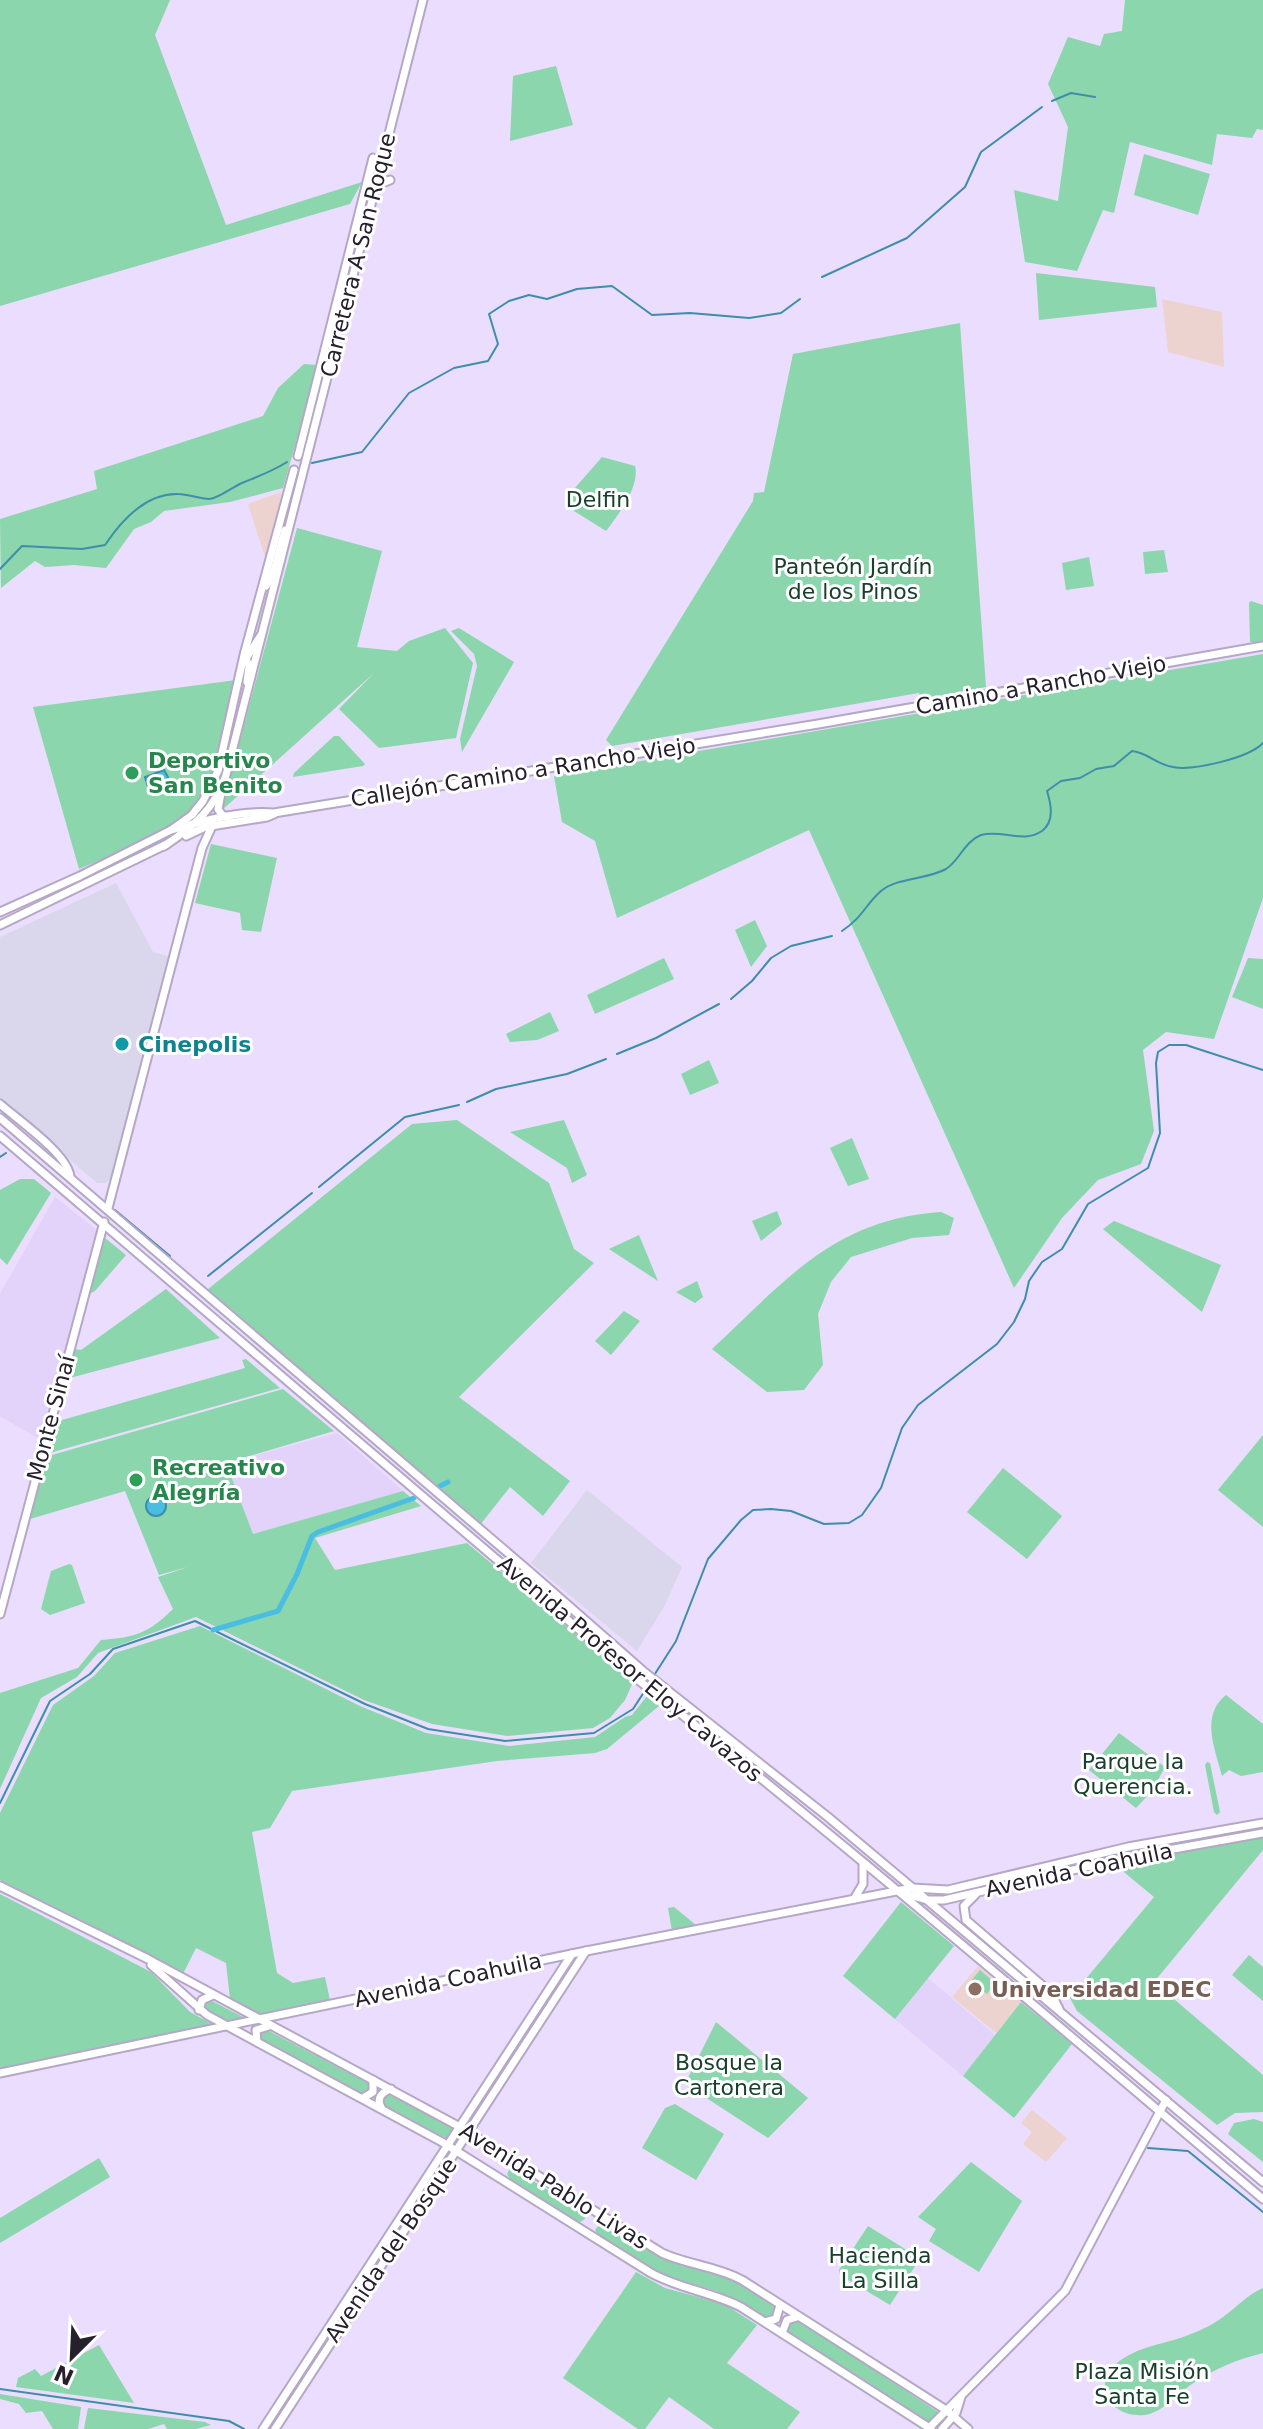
<svg xmlns="http://www.w3.org/2000/svg" width="1263" height="2429" font-family="'DejaVu Sans',sans-serif">
<style>
.commercial{fill:#dad7ed}
.built{fill:#e3d2f9}
.education{fill:#edd3cf}
.green{fill:#8bd6ac}
.water{fill:#49bde2;stroke:#3e8eab;stroke-width:2}
.lines{fill:none;stroke-linecap:round;stroke-linejoin:round}
.stream{stroke:#3e8eab;stroke-width:2}
.canal{stroke:#49bde2;stroke-width:5}
.secondary-casing{stroke:#b5a7c6;stroke-width:11}
.secondary{stroke:#fff;stroke-width:7}
.leisure-dot{fill:#2e9e5b;stroke:#fff;stroke-width:3}
.culture-dot{fill:#0f9aa8;stroke:#fff;stroke-width:3}
.education-dot{fill:#8d6e63;stroke:#fff;stroke-width:3}
.labels{text-anchor:middle;dominant-baseline:central;stroke-width:6;stroke-linejoin:round;paint-order:stroke}
.street-label{font-size:22px;fill:#25202c;stroke:#fff}
.park-label{font-size:22px;fill:#18402b;stroke:#fff}
.leisure-label{font-size:22px;font-weight:bold;fill:#27864d;stroke:#fff;text-anchor:start}
.culture-label{font-size:22px;font-weight:bold;fill:#0d838f;stroke:#fff;text-anchor:start}
.education-label{font-size:22px;font-weight:bold;fill:#785e54;stroke:#fff;text-anchor:start}
</style>
<rect width="100%" height="100%" fill="#ebddfd"/>
<g class="commercial">
<polygon points="116,883 153,952 171,957 111,1179 105,1183 97,1183 0,1100 0,937"/>
<polygon points="587,1490 682,1567 665,1605 637,1651 531,1563"/>
</g>
<g class="built">
<polygon points="55,1197 98,1231 41,1440 0,1416 0,1294"/>
<polygon points="337,1433 403,1491 253,1534 226,1463"/>
<polygon points="928,1978 995,2035 963,2076 895,2019"/>
</g>
<g class="education">
<polygon points="1162,299 1222,312 1224,367 1168,352"/>
<polygon points="281,492 279,507 266,560 248,504"/>
<polygon points="978,1966 1021,2002 996,2033 952,1997"/>
<polygon points="1032,2110 1067,2138 1046,2162 1023,2144 1032,2132 1021,2123"/>
</g>
<g class="green">
<polygon points="0,0 170,0 155,35 226,225 362,182 350,204 0,306"/>
<polygon points="1125,0 1263,0 1263,130 1257,129 1252,138 1217,134 1212,165 1130,142 1114,213 1103,210 1077,271 1025,262 1014,190 1058,201 1068,127 1048,84 1068,37 1100,46 1104,34 1122,31"/>
<polygon points="556,66 573,125 510,141 513,76"/>
<polygon points="1144,154 1210,174 1198,215 1134,195"/>
<polygon points="1036,273 1155,287 1157,307 1039,320"/>
<polygon points="960,323 986,687 921,699 919,693 612,746 606,740 753,501 754,493 764,492 793,354"/>
<polygon points="304,364 318,365 283,488 230,502 164,511 151,522 134,529 106,568 74,565 45,567 35,561 1,588 0,519 97,489 94,471 263,416 278,388"/>
<path d="M602 457 635 466C640 486 619 514 606 531L574 511 568 496Z"/>
<polygon points="297,528 382,551 357,647 397,651 409,641 445,628 473,663 456,738 379,748 339,709 374,673 221,811"/>
<polygon points="1164,550 1168,572 1145,574 1143,552"/>
<polygon points="1089,557 1094,586 1066,590 1062,563"/>
<polygon points="1251,601 1263,605 1263,642 1250,642 1249,603"/>
<polygon points="459,628 514,662 462,752 460,739 477,666 474,654 451,631"/>
<polygon points="1263,654 1263,898 1214,1039 1166,1032 1143,1050 1154,1131 1141,1164 1098,1180 1062,1218 1014,1288 809,830 617,918 595,841 562,822 554,776"/>
<path d="M236 680C227 719 222 764 201 799 183 829 112 855 79 869L33 707Z"/>
<polygon points="334,736 339,736 365,764 363,766 293,777 294,773"/>
<polygon points="211,844 277,858 261,932 242,930 240,913 195,903"/>
<polygon points="755,920 767,946 751,967 735,930"/>
<polygon points="664,958 674,979 595,1014 587,995"/>
<polygon points="1248,958 1263,959 1263,1009 1232,997"/>
<polygon points="550,1012 559,1031 537,1040 510,1042 506,1034"/>
<polygon points="709,1060 719,1083 690,1095 681,1074"/>
<polygon points="457,1120 549,1183 574,1249 594,1263 459,1397 570,1481 543,1516 510,1487 480,1525 207,1290 412,1124"/>
<polygon points="564,1120 587,1175 572,1183 567,1168 510,1132"/>
<polygon points="852,1138 869,1179 848,1186 830,1148"/>
<polygon points="20,1179 34,1179 51,1193 7,1265 0,1258 0,1190"/>
<polygon points="777,1211 782,1224 761,1241 752,1221"/>
<path d="M941 1212 954 1218 949 1235 912 1238 851 1257 831 1282 818 1314 823 1365 804 1390 767 1392 712 1349C785 1281 834 1219 941 1212Z"/>
<polygon points="1114,1221 1221,1265 1202,1312 1103,1229"/>
<polygon points="639,1235 658,1281 609,1249"/>
<polygon points="105,1238 126,1255 95,1291 87,1295"/>
<polygon points="697,1281 703,1297 695,1303 676,1292"/>
<polygon points="166,1289 220,1338 66,1379 74,1349 81,1350"/>
<polygon points="624,1311 640,1321 611,1355 595,1341"/>
<polygon points="246,1359 280,1388 46,1454 55,1422 245,1368 242,1360"/>
<path d="M283 1389 334 1431 226 1463 253 1534 403 1491 421 1506 315 1538 335 1570 467 1543 633 1682 625 1700 610 1718 593 1728 507 1736 432 1724 364 1700 196 1617 98 1653 77 1677 41 1698 0 1789V1693L78 1668 101 1640C136 1637 147 1634 173 1609L158 1577 188 1567 159 1575 125 1491 30 1519 45 1457Z"/>
<polygon points="1263,1435 1263,1527 1218,1490"/>
<polygon points="1003,1468 1062,1516 1027,1559 967,1512"/>
<polygon points="69,1564 72,1565 85,1603 50,1615 41,1609 51,1571"/>
<polygon points="200,1626 360,1706 426,1733 509,1746 595,1737 625,1717 632,1715 647,1696 659,1706 607,1749 595,1753 497,1761 292,1791 270,1828 252,1832 277,1973 293,1983 325,1977 330,2000 261,2015 230,1999 226,1963 196,1948 183,1974 0,1880 0,1813 53,1705 94,1676 115,1653"/>
<path d="M1226 1695 1263 1724V1772L1241 1776 1229 1770 1222 1776C1215 1748 1200 1716 1226 1695Z"/>
<polygon points="1119,1733 1165,1767 1152,1791 1136,1808 1089,1770"/>
<polygon points="1207,1762 1210,1763 1220,1812 1217,1815 1214,1812 1205,1765"/>
<polygon points="1263,1837 1263,1850 1154,1982 1263,2075 1263,2112 1235,2113 1217,2125 1077,2011 1070,1998 1154,1897 1119,1868 1120,1864"/>
<polygon points="0,1894 151,1972 190,2012 212,2024 0,2070"/>
<polygon points="901,1902 954,1946 895,2019 843,1976"/>
<polygon points="674,1907 696,1925 672,1931 668,1908"/>
<polygon points="1249,1955 1263,1967 1263,2001 1232,1975"/>
<polygon points="980,1970 995,1983 987,1994 971,1981"/>
<polygon points="207,2000 210,2000 243,2017 223,2021 204,2011 203,2003"/>
<polygon points="1021,2002 1072,2044 1014,2118 963,2076"/>
<polygon points="716,2022 808,2098 768,2138 685,2084"/>
<polygon points="267,2030 368,2083 370,2091 365,2094 359,2092 260,2040 258,2031"/>
<polygon points="387,2094 451,2126 453,2130 448,2139 384,2106 384,2095"/>
<polygon points="675,2104 724,2134 696,2180 642,2148 665,2108"/>
<polygon points="1254,2119 1263,2122 1263,2162 1228,2134 1234,2123"/>
<polygon points="99,2158 110,2177 0,2243 0,2218"/>
<polygon points="971,2162 1022,2201 979,2272 929,2241 936,2229 918,2217"/>
<polygon points="511,2167 583,2212 585,2219 580,2222 572,2219 510,2179 507,2174"/>
<polygon points="599,2225 669,2261 731,2279 775,2306 773,2318 766,2319 717,2291 668,2277 646,2266 600,2238 595,2230"/>
<polygon points="868,2226 918,2257 919,2260 890,2305 840,2275 839,2270"/>
<polygon points="636,2272 665,2288 724,2304 757,2325 727,2363 800,2412 787,2429 714,2429 669,2397 645,2429 638,2429 563,2378"/>
<path d="M1263 2288V2353C1239 2359 1216 2368 1195 2382 1179 2392 1163 2413 1144 2415 1112 2418 1091 2387 1116 2364 1136 2346 1167 2344 1191 2334 1201 2330 1214 2324 1223 2317 1237 2307 1247 2295 1263 2288Z"/>
<polygon points="797,2320 938,2412 939,2415 930,2423 787,2332 787,2324"/>
<polygon points="99,2345 134,2403 16,2387 18,2378 35,2369 41,2376"/>
<polygon points="0,2394 81,2407 78,2429 53,2429 42,2411 26,2413 19,2404 0,2399"/>
<polygon points="88,2408 205,2422 211,2425 196,2429 167,2429 164,2424 148,2429 84,2429"/>
</g>
<g class="water">
<polygon points="164,770 168,777 165,784 149,790 145,777"/>
<circle cx="156" cy="1506" r="10"/>
</g>
<g class="lines">
<g class="stream">
<polyline points="1052,101 1071,93 1095,97"/>
<polyline points="822,277 907,238 965,187 981,152 1042,107"/>
<polyline points="312,463 362,452 409,393 454,368 488,361 498,344 489,314 509,301 529,295 547,299 577,289 612,286 652,315 690,313 749,318 781,313 800,299"/>
<path d="M0 569 22 546 82 549 105 545C121 521 146 493 178 494 189 494 199 499 209 499 220 498 232 487 242 483 259 476 271 472 287 462"/>
<path d="M842 931C863 917 865 905 881 891 898 877 926 880 946 869 959 861 965 841 981 835 1002 829 1023 844 1042 831 1055 821 1051 804 1047 791L1061 781 1080 778 1096 769 1114 766 1132 751C1147 752 1157 765 1173 767 1193 771 1249 758 1263 743"/>
<polyline points="731,999 752,981 771,958 791,946 832,936"/>
<polyline points="617,1054 656,1038 719,1004"/>
<polyline points="467,1102 496,1089 567,1074 606,1059"/>
<polyline points="0,1157 6,1153"/>
<polyline points="319,1187 405,1117 459,1105"/>
<polyline points="115,1210 170,1256"/>
<polyline points="208,1276 312,1193"/>
<polyline points="653,1677 676,1641 708,1559 741,1520 753,1510 771,1509 791,1511 824,1524 849,1523 862,1515 881,1488 902,1428 918,1405 997,1344 1014,1322 1025,1299 1029,1281 1042,1262 1062,1249 1088,1204 1148,1168 1160,1133 1156,1063 1158,1052 1169,1045 1186,1045 1263,1070"/>
<polyline points="0,1803 50,1701 90,1674 113,1649 195,1621 365,1704 428,1729 505,1741 594,1733 633,1709 646,1689"/>
<polyline points="1148,2148 1188,2151 1263,2212"/>
<polyline points="0,2389 229,2421 244,2429"/>
</g>
<g class="canal">
<polyline points="440,1486 448,1482"/>
<polyline points="213,1630 278,1611 297,1574 312,1536 318,1532 414,1498"/>
</g>
<g class="secondary-casing">
<g id="secondary">
<polyline points="375,186 390,180"/>
<polyline points="298,456 373,158"/>
<polyline points="266,586 273,574 285,530"/>
<polyline points="245,656 249,666 247,682"/>
<polyline points="244,662 261,635"/>
<polyline points="221,793 218,809 222,815 228,817"/>
<path d="M171 830C203 821 241 810 274 813L818 724 1263 646"/>
<polyline points="186,836 205,827 267,817 274,814"/>
<path d="M164 846C193 827 215 809 226 775L423 0"/>
<polyline points="0,912 80,876 171,830 192,815 203,801 218,771 244,655 294,470"/>
<polyline points="0,925 167,844"/>
<path d="M0 1104C17 1119 69 1155 70 1177"/>
<polyline points="0,1118 529,1571 643,1671 828,1817 1263,2182"/>
<path d="M0 1136 637 1679C850 1847 1056 2024 1263 2199"/>
<polyline points="108,1208 202,848 212,826"/>
<polyline points="0,1614 104,1222"/>
<path d="M0 1886 148 1959 460 2127 662 2253C688 2265 716 2266 742 2280L946 2410 968 2429"/>
<polyline points="902,1893 927,1900 944,1900 1129,1857 1263,1833"/>
<polyline points="975,1895 964,1906 966,1920 1051,1993 1059,2009"/>
<polyline points="854,1899 863,1884 863,1863"/>
<path d="M151 1965 207 2015 442 2142 651 2273C680 2289 712 2292 741 2307L931 2429"/>
<polyline points="199,2010 202,2000 213,1995"/>
<polyline points="257,2042 256,2030 269,2026"/>
<polyline points="0,2073 586,1951 912,1888 948,1890 1128,1847 1263,1823"/>
<polyline points="363,2098 373,2092 373,2080"/>
<path d="M381 2107C376 2098 382 2092 391 2089"/>
<polyline points="765,2322 776,2319 780,2305"/>
<polyline points="782,2333 787,2320 797,2317"/>
<polyline points="929,2428 1065,2291 1166,2100"/>
<polyline points="263,2429 572,1954"/>
<polyline points="275,2429 586,1951"/>
<polyline points="942,2429 956,2413 961,2397"/>
</g>
</g>
<use href="#secondary" class="secondary"/>
</g>
<g class="leisure-dot">
<circle cx="132" cy="773" r="8"/>
<circle cx="136" cy="1480" r="8"/>
</g>
<circle class="culture-dot" cx="122" cy="1044" r="8"/>
<circle class="education-dot" cx="975" cy="1989" r="8"/>
<g class="labels">
<g class="street-label">
<text transform="translate(358 255) rotate(-76)">Carretera A San Roque</text>
<text transform="translate(1041 685) rotate(-10)">Camino a Rancho Viejo</text>
<text transform="translate(523 772) rotate(-9)">Callejón Camino a Rancho Viejo</text>
<text transform="translate(51 1418) rotate(-75)">Monte Sinaí</text>
<text transform="translate(630 1669) rotate(40)">Avenida Profesor Eloy Cavazos</text>
<text transform="translate(1079 1870) rotate(-12)">Avenida Coahuila</text>
<text transform="translate(448 1980) rotate(-12)">Avenida Coahuila</text>
<text transform="translate(554 2186) rotate(32)">Avenida Pablo Livas</text>
<text transform="translate(391 2250) rotate(-56)">Avenida del Bosque</text>
</g>
<g class="park-label">
<text x="598" y="499">Delfin</text>
<text x="853" y="566">Panteón Jardín<tspan x="853" dy="25">de los Pinos</tspan></text>
<text x="1133" y="1761">Parque la<tspan x="1133" dy="25">Querencia.</tspan></text>
<text x="729" y="2062">Bosque la<tspan x="729" dy="25">Cartonera</tspan></text>
<text x="880" y="2255">Hacienda<tspan x="880" dy="25">La Silla</tspan></text>
<text x="1142" y="2371">Plaza Misión<tspan x="1142" dy="25">Santa Fe</tspan></text>
</g>
<g class="leisure-label">
<text x="148" y="760">Deportivo<tspan x="148" dy="25">San Benito</tspan></text>
<text x="152" y="1467">Recreativo<tspan x="152" dy="25">Alegría</tspan></text>
</g>
<g class="culture-label">
<text x="138" y="1044">Cinepolis</text>
</g>
<g class="education-label">
<text x="991" y="1989">Universidad EDEC</text>
</g>
</g>
<g transform="translate(72 2357) rotate(204)" stroke="#ffffff" stroke-width="6" paint-order="stroke">
<path d="M0-6L14 30L0 20L-14 30Z" fill="#25202c"/>
<text y="-12" font-size="22" font-weight="bold" text-anchor="middle" fill="#25202c">N</text>
</g>
</svg>
